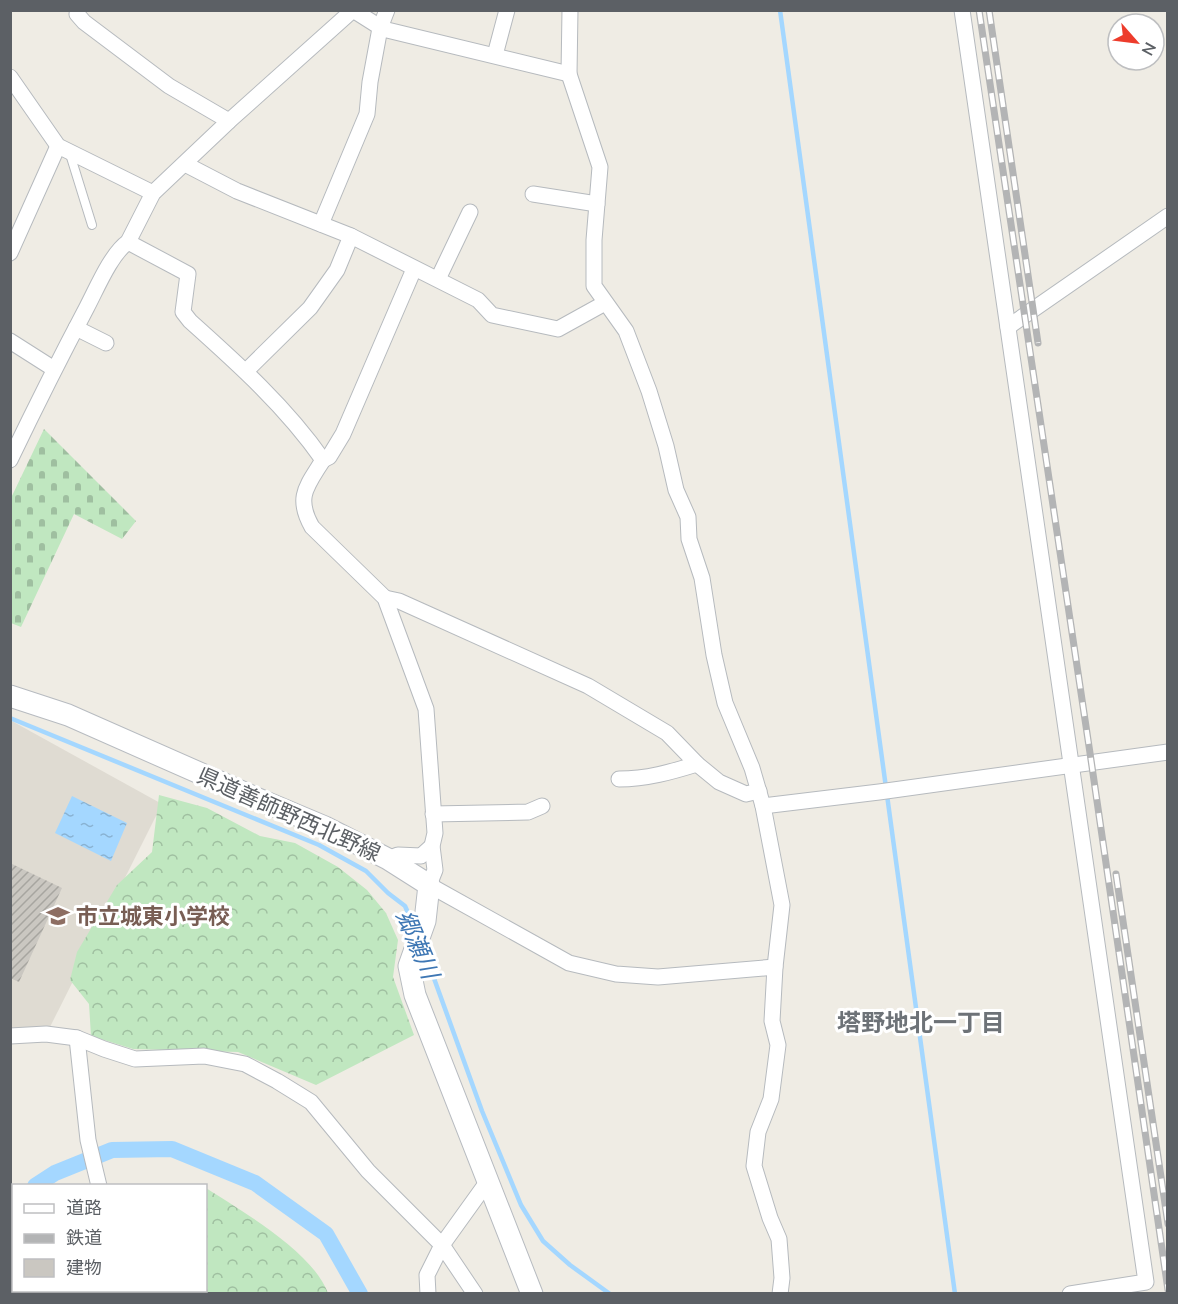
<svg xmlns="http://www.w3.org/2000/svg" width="1178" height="1304" font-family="Mulish,'Noto Sans JP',sans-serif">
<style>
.education{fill:#dfdbd2}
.forest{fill:url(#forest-crowns)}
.cemetery{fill:url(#cemetery-stones)}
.water{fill:url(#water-ripples)}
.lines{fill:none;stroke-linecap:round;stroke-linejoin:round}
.stream{stroke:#a4d7ff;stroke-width:4.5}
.canal{stroke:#a4d7ff;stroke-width:16}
.building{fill:url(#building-hatch)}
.lane-casing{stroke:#b6babe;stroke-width:10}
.street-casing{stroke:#b6babe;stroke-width:17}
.secondary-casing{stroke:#b7bbc0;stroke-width:23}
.lane{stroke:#fff;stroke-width:8}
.street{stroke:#fff;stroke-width:15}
.secondary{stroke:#fff;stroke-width:21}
.rail-casing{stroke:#b3b4b5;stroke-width:7}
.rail{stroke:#fff;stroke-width:4.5;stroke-dasharray:14;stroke-linecap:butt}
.labels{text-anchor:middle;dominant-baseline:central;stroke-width:6;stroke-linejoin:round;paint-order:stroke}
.street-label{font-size:22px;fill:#5c6065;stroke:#fff}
.education-label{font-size:22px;font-weight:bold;fill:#785e54;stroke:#fff;text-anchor:start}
.water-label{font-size:24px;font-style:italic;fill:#3e77b4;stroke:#fff}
.neighbourhood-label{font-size:24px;font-weight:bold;fill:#6d7277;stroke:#fff}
</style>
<defs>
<pattern id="forest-crowns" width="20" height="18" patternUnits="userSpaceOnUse" patternTransform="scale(1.5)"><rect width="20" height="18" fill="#c0e7c0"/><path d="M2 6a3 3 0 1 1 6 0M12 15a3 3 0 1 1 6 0" fill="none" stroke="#9fbfa0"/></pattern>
<pattern id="cemetery-stones" width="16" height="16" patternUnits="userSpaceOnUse" patternTransform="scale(1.5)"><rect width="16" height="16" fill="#c0e7c0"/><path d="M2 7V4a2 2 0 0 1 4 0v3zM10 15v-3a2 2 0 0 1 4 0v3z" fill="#9fbfa0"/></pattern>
<pattern id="water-ripples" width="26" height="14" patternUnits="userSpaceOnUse" patternTransform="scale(1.5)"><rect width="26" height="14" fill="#a4d7ff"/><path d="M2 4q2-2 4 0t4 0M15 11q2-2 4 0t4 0" fill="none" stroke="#89b2d2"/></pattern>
<pattern id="building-hatch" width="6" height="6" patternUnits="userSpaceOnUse" patternTransform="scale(1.5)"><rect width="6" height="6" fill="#cac7c1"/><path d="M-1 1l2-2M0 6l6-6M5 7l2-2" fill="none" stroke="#a7a5a0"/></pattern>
</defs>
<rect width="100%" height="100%" fill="#efece4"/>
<polygon class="education" points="10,720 162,804 50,1027 10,1031"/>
<g class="forest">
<polygon points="159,795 207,808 260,836 295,843 338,867 367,890 386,913 398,940 393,977 414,1035 316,1085 238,1052 133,1049 91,1036 89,1004 70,980 77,952 117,885 152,852"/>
<path d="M206 1188C243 1212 312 1251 328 1293H148V1291L206 1290Z"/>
<polygon points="13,1239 14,1290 98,1290 99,1293 11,1293 11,1241"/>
</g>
<polygon class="cemetery" points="44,429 136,521 122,539 74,514 21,627 11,623 11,498"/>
<polygon class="water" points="72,796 127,823 111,861 55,833"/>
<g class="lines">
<g class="stream">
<polyline points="780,10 955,1294"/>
<polyline points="10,718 319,845 366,871 388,893 405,906 415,929"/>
<polyline points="423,948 482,1111 521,1205 543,1241 570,1265 610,1294"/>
</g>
<g class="canal">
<polyline points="35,1186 55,1173 112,1150 172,1149 255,1183 326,1234 360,1294"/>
<polyline points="10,1202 14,1200"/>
</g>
</g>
<polygon class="building" points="10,863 62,888 19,982 10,978"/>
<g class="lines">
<g class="lane-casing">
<polyline id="lane" points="70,154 92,225"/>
</g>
<g class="street-casing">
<g id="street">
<polyline points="78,10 77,14 84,22 169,86 229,121"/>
<polyline points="353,10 383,29 569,74"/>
<polyline points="570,10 569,74 600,167 594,240 594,286 626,331 649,391 666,446 676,490 688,517 689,539 702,578 714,655 725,703 752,768 763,806 782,905 775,967 772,1021 778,1045 771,1099 758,1132 754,1166 770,1218 779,1239 782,1278 780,1294"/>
<polyline points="962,10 1146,1282 1070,1294"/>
<polyline points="495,55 507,10"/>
<polyline points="10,77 58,146 153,193"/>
<polyline points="185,164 237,191 351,236 478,300 492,315 558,329 605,303"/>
<polyline points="533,194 597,204"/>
<polyline points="321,224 367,114 370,82 380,28 387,10"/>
<path d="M128 242 188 274 183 312 190 321C238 364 286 407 323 460 307 486 295 497 312 527L385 598 426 709 435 833 432 846 435 870 429 885 569 963 616 974 658 977 775 967"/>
<polyline points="10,253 58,146"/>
<polyline points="438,279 470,212"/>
<polyline points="1008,327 1168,216"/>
<polyline points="76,328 106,343"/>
<polyline points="10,341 54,369"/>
<polyline points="246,371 310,308 337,270 351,236"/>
<path d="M10 460C35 408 60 358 87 307 97 288 111 254 128 242L153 193 229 121 353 10"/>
<polyline points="323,460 329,457 343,434 414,269"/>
<polyline points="385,598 399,601 588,686 667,733 697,764 719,782 746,794 759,791"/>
<path d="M619 779C647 779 671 772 697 764"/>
<polyline points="763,806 879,792 1168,752"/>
<polyline points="433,814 528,812 542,806"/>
<polyline points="388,859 398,855 421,856 432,846"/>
<polyline points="10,1036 46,1034 77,1038 104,1049 135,1059 204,1056 245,1064 277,1081 311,1102 368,1171 442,1245 475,1294"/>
<polyline points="77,1038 88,1140 99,1186"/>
<polyline points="120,1290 121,1294"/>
<polyline points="428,1294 427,1275 442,1245 488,1181"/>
</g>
</g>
<g class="secondary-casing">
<polyline id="secondary" points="10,696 68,715 256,798 325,827 388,859 429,885 425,921 409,966 415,995 532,1294"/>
</g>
<use href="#lane" class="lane"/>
<use href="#street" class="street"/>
<use href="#secondary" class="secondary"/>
<g class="rail-casing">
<g id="rail">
<polyline points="979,10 1090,753 1168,1290"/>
<polyline points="989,10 1038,343"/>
<polyline points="1116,874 1168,1224"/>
</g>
</g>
<use href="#rail" class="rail"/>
</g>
<defs>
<g id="school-bare" transform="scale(1.8)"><path d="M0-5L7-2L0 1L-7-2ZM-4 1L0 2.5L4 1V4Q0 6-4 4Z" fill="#8d6e63" stroke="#fff" stroke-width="2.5" paint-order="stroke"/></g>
</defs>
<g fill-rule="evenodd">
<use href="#school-bare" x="58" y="916"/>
</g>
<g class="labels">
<g class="street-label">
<text transform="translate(289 814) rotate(24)">県道善師野西北野線</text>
</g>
<g class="education-label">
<text x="76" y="916">市立城東小学校</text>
</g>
<g class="water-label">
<text transform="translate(418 944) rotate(67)">郷瀬川</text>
</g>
<g class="neighbourhood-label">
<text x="921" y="1022">塔野地北一丁目</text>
</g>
</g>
<rect width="1178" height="1304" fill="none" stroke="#5c6065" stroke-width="24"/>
<rect x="12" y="1184" width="195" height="108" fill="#ffffff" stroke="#bebfc1" stroke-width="1.5"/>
<rect x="24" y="1204" width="30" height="9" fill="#ffffff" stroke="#bebfc1" stroke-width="1.5"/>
<text x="66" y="1214" font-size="18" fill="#5c6065">道路</text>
<rect x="24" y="1234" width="30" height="9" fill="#b3b4b5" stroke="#bebfc1" stroke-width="1.5"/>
<text x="66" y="1244" font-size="18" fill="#5c6065">鉄道</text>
<rect x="24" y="1259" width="30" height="18" fill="#cac7c1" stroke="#bebfc1" stroke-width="1.5"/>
<text x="66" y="1274" font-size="18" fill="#5c6065">建物</text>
<g transform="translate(1136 42) rotate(118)"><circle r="28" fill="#ffffff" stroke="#bebfc1" stroke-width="1.5"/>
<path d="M0-4.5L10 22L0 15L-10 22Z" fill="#ed3c2c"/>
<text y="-9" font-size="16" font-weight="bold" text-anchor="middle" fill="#5c6065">N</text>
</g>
</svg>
